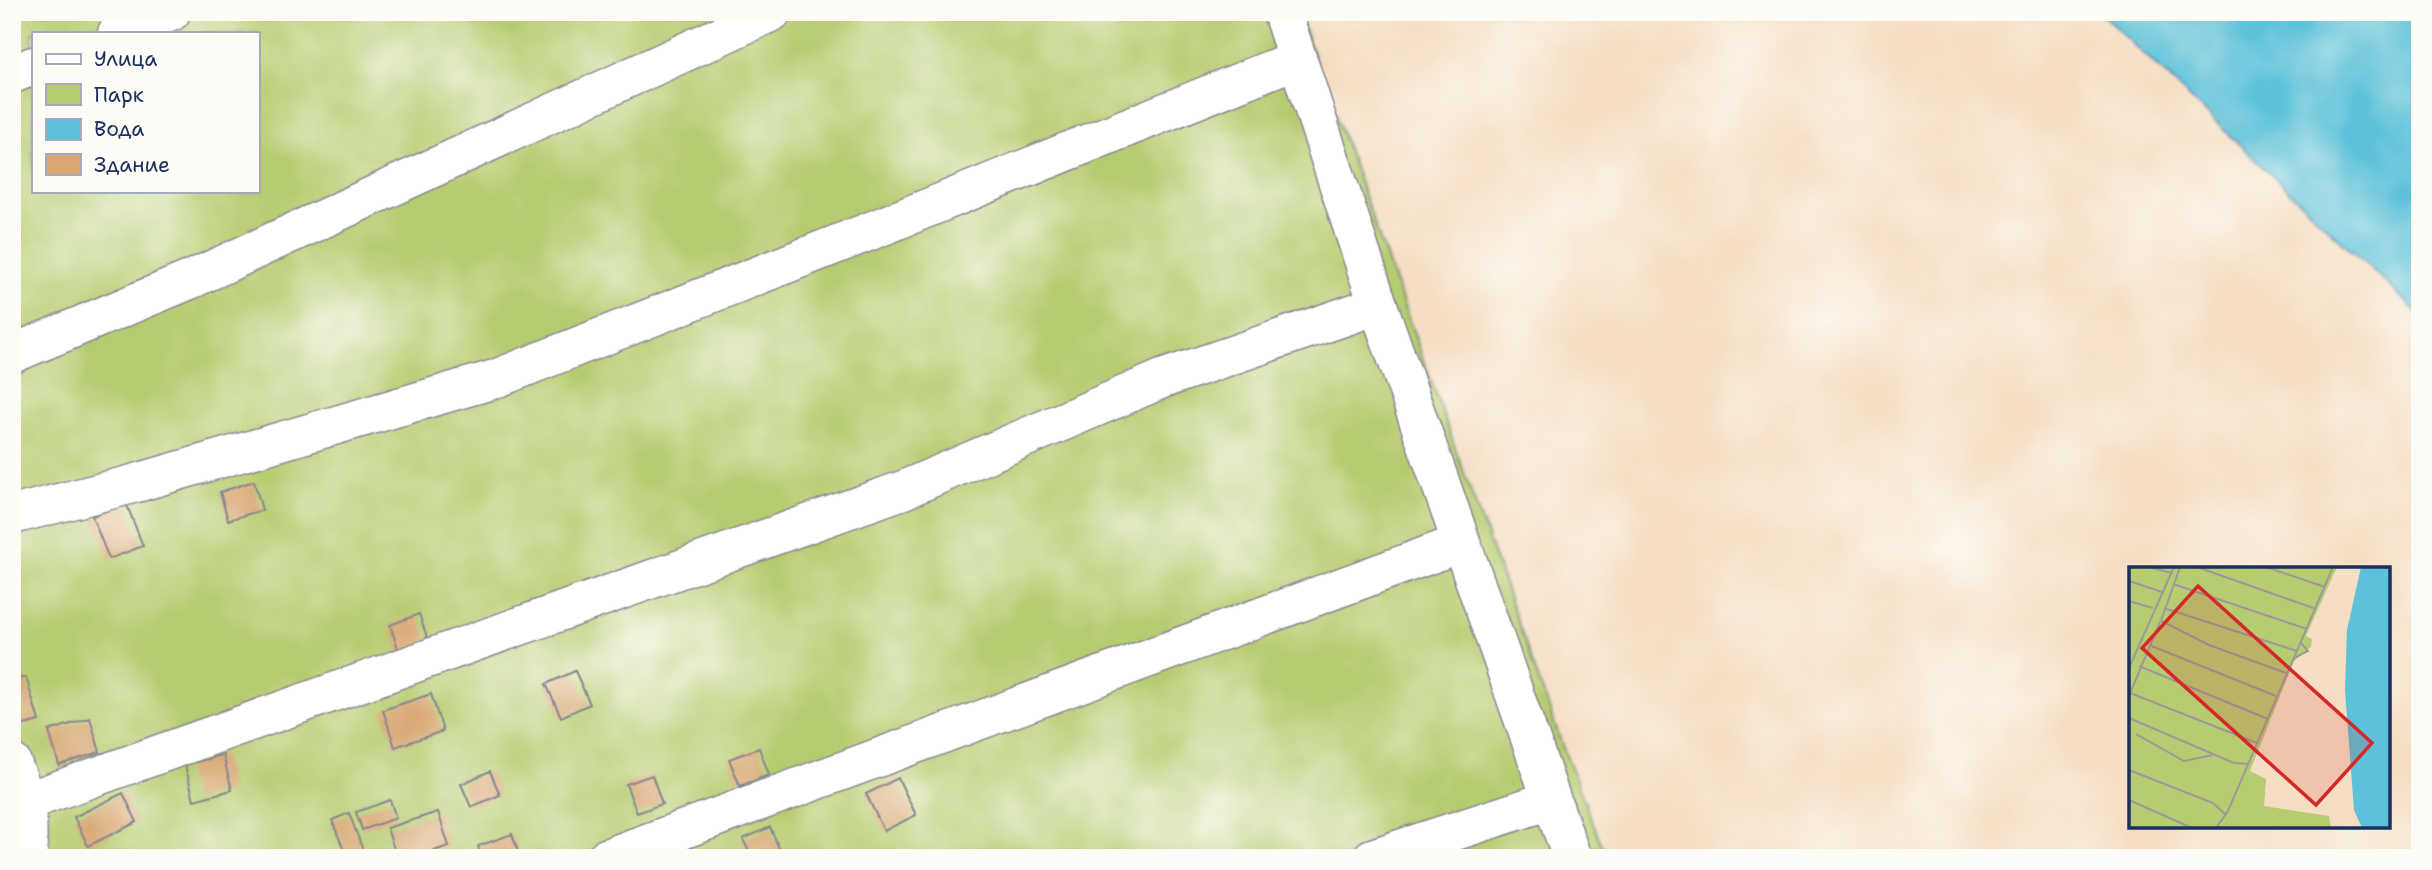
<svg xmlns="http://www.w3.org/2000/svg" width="2432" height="870" font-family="'Shantell Sans',sans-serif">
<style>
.green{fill:#b6cc70;stroke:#687e67;stroke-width:2;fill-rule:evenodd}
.water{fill:#5cc1d9;stroke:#3c789c;stroke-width:2}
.building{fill:#d8a772}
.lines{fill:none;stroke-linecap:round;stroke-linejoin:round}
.minor-casing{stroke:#888690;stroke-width:41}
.minor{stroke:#fff;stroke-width:38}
.inset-road{fill:none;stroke:#9e989b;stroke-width:2}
.view{fill:#d62828;fill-opacity:0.15;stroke:#d62828;stroke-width:3.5}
.inset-edge{fill:none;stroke:#1b2f5e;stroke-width:3.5}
</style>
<rect width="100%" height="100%" fill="#fdfcf7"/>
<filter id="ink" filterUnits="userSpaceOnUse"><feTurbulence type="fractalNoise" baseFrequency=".0143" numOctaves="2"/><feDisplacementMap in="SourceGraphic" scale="14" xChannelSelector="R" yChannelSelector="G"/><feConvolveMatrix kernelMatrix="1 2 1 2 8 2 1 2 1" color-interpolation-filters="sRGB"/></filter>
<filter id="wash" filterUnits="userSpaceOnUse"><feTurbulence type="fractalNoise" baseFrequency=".00686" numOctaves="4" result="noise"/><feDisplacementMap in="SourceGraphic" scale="28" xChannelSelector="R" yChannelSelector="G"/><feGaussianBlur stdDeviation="1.57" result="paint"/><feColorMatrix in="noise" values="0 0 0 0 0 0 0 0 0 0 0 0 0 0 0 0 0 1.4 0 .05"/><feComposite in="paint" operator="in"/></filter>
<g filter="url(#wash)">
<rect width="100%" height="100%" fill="#f5dec3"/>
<path class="green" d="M12 12H1298L1565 753 1607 858H12ZM33 33H257V191H33Z"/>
<polygon class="water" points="2099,12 2420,12 2420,315"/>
<g id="blocks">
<g class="building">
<polygon points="254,481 262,510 228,520 220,492"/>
<polygon points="126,503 143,546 109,559 92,516"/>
<polygon points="419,614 429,643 400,654 390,625"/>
<polygon points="575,671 590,704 561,717 546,684"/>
<polygon points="26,677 39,721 13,728 12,681"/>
<polygon points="431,694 443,731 395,747 383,710"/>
<polygon points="90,718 100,752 59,765 49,731"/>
<polygon points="759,748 769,775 740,786 729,759"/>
<polygon points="223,755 232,790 194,800 185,765"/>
<polygon points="490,771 500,795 471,807 461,784"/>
<polygon points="652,775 662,804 637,813 626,784"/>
<polygon points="898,778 916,815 884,831 866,794"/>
<polygon points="123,793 137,822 88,846 74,817"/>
<polygon points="390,800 396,818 362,830 356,812"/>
<polygon points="438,812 449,846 412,858 397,858 387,828"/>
<polygon points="349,813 366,858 347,858 332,820"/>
<polygon points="770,827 783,858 752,858 743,839"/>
<polygon points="512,834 520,858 482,858 478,846"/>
</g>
</g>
</g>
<g filter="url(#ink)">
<use href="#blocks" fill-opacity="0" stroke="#888690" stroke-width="2"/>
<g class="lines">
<g class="minor-casing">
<g id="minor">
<polyline points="1282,12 1378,305 1572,858"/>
<polyline points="117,33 171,12"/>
<polyline points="12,74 33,66"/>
<polyline points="12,354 192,279 772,12"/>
<polyline points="12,515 133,484 495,379 873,230 1297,59"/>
<polyline points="12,763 27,801 28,858"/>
<polyline points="27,801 903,490 1162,379 1378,305"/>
<polyline points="606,858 1461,543"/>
<polyline points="1372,858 1551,800"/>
</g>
</g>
<use href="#minor" class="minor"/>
</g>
</g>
<g transform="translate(2129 567)">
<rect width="261" height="261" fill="#f5dec3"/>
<path d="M0 0H208L177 69 183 72 182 80 165 94 121 204 137 212 135 239 200 249 202 261H0Z" fill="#b6cc70"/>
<path d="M232 0H261V261H233L225 243 216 123 218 63Z" fill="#5cc1d9"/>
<path class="inset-road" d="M20 0 43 6M51 0 32 54 80 78 157 106M68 0 187 42M137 0 196 20M0 14 33 25M44 17 178 62M0 34 24 41M35 41 168 84M20 78 147 129M165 91 179 84 172 76M10 99 139 152M0 101 45 0M1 126 128 176M0 129 31 55M0 151 105 196 120 197M7 167 55 194 84 188M0 203 84 236 97 248M0 233 63 261M87 261 99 244 204 0"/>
<path class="view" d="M69 19 243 176 187 238 13 81Z"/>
<rect width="261" height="261" class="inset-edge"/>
</g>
<rect width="2432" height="870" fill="none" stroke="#fdfcf7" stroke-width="42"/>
<rect x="32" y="32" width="228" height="161" fill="#fdfcf7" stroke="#a3aaba" stroke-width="2"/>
<rect x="46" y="54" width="35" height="10" fill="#ffffff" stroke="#a3aaba" stroke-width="2"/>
<text x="94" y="66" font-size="21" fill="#1b2f5e">Улица</text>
<rect x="46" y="84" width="35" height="21" fill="#b6cc70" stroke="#a3aaba" stroke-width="2"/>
<text x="94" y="102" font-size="21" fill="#1b2f5e">Парк</text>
<rect x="46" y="119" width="35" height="21" fill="#5cc1d9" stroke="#a3aaba" stroke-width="2"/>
<text x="94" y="136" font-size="21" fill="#1b2f5e">Вода</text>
<rect x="46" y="154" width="35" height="21" fill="#d8a772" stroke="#a3aaba" stroke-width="2"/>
<text x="94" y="172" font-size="21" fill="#1b2f5e">Здание</text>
</svg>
